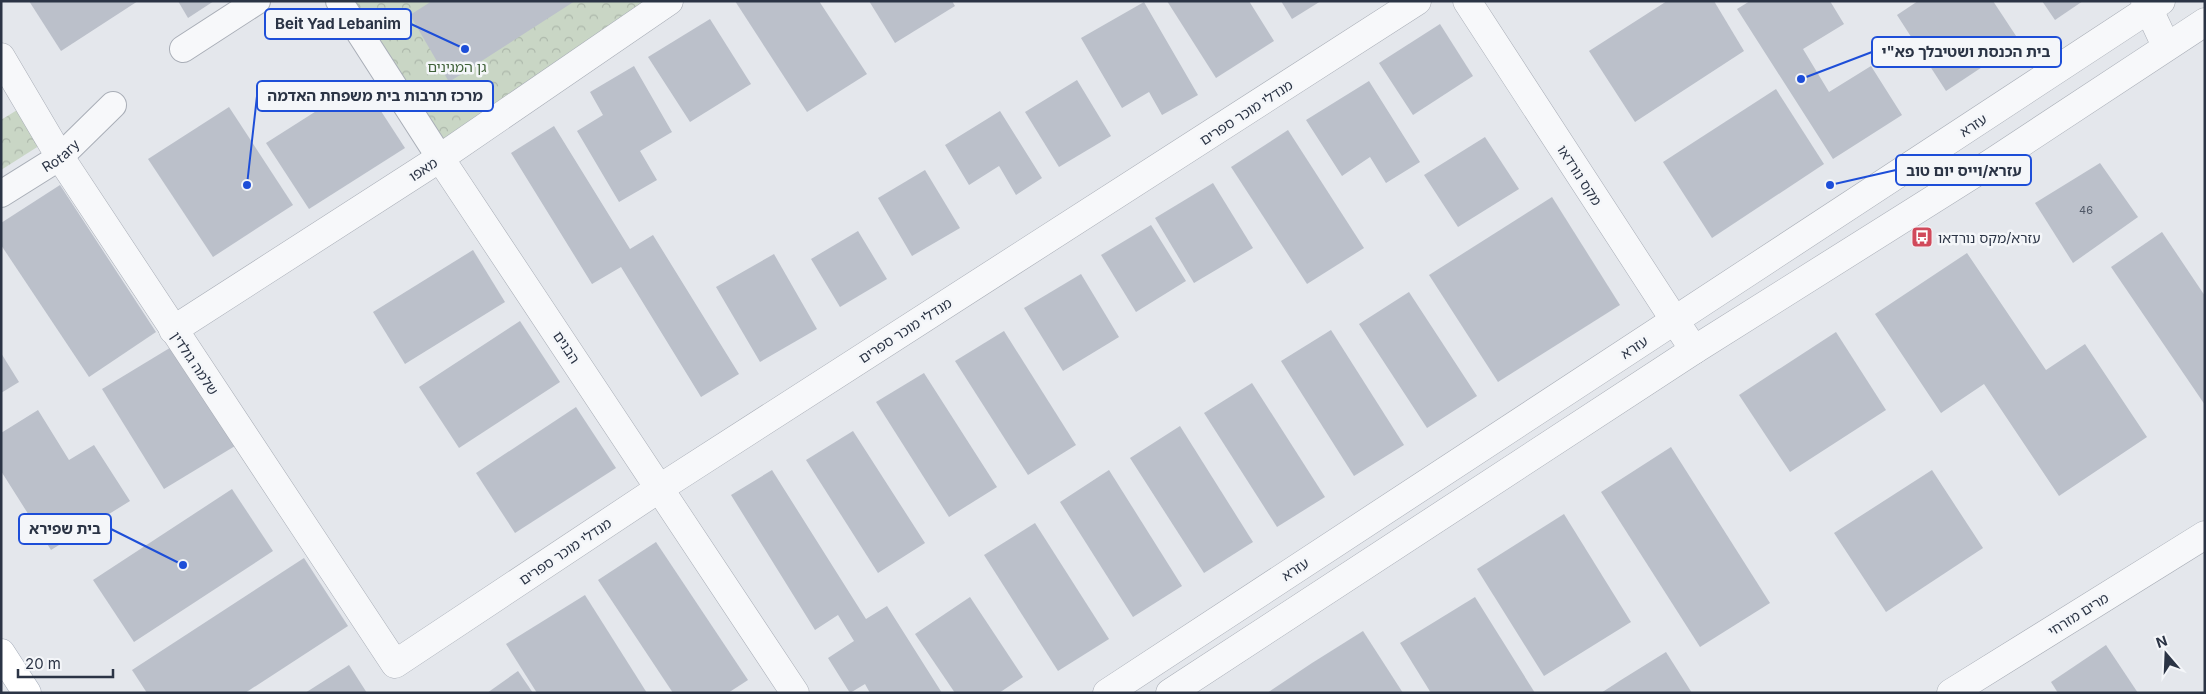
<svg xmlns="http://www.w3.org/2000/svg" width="2206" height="694" font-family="Inter,'Noto Sans Hebrew',sans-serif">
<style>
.park{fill:url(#park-crowns)}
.building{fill:#bbc0ca}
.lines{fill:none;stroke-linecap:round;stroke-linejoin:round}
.pedestrian-casing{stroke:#a9aeb7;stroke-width:28}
.minor-casing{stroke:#a9aeb7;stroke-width:29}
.tertiary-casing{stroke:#a9aeb7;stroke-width:29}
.primary-casing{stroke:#a3abb8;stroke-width:29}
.pedestrian{stroke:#f7f8fa;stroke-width:26}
.minor{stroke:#f7f8fa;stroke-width:28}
.tertiary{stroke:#f7f8fa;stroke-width:28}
.primary{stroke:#fff;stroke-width:28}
.labels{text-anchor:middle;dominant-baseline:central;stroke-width:5;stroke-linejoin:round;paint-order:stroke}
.number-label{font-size:11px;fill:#4f5766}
.park-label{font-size:14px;fill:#3f6138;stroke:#f4f6f9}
.street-label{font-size:14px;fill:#2b3445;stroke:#f4f6f9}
.poi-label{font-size:14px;fill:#2b3445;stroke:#f4f6f9;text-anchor:start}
.leader{fill:none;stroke:#1d4ed8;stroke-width:2}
.callout-dot{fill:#1d4ed8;stroke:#f4f6f9;stroke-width:2}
.callout{fill:#f4f6f9;stroke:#1d4ed8;stroke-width:2}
.callout-label{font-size:15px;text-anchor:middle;font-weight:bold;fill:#2b3445}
</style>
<defs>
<pattern id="park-crowns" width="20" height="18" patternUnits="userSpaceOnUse" patternTransform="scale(1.25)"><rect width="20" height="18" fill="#c9d6c5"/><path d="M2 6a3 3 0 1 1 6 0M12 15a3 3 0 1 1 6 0" fill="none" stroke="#adb8ab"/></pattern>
</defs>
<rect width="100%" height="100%" fill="#e4e7ec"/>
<g class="park">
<polygon points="344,1 652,1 440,158"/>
<polygon points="30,102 53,137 1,170 1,120"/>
</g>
<g class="building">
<polygon points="29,1 138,1 61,51"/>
<polygon points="178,1 214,1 188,18"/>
<polygon points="432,1 575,1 449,82 410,15"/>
<polygon points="735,1 819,1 867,74 807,112"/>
<polygon points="869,1 952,1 955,6 895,43"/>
<polygon points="1167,1 1249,1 1274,41 1216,78"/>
<polygon points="1281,1 1321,1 1292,19"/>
<polygon points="1667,1 1714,1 1744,51 1635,122 1589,51"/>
<polygon points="1750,1 1830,1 1844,24 1803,49 1829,92 1871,66 1902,115 1833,159 1737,9"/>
<polygon points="1918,1 1993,1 2020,42 1946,91 1897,15"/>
<polygon points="2042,1 2083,1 2055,20"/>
<polygon points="1144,2 1198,95 1162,115 1149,92 1122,108 1081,38"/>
<polygon points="710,19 751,84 690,122 648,57"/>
<polygon points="1440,24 1473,76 1413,115 1379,63"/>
<polygon points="634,66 672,132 640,151 657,180 619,202 577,131 603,115 590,92"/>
<polygon points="1077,80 1111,136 1059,167 1025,112"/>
<polygon points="1369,81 1420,162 1386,183 1370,157 1342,176 1306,120"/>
<polygon points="362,82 405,148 309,209 266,143"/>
<polygon points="1776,89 1824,164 1712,238 1663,162"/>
<polygon points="229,107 293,205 213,257 148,159"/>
<polygon points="1000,111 1042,178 1016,195 999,166 969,185 945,145"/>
<polygon points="554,126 630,249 653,235 739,374 701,397 621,267 592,284 511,153"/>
<polygon points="1288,130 1364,248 1307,284 1231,167"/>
<polygon points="1485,137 1519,189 1458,227 1424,175"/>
<polygon points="2100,163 2138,217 2073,263 2035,203"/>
<polygon points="925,170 960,228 912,256 878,198"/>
<polygon points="1213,183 1253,248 1194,283 1155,218"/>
<polygon points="60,185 156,332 89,377 1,245 1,223"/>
<polygon points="1552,197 1620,305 1498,382 1429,275"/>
<polygon points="1151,225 1186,281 1136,312 1101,255"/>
<polygon points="858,231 887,279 840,307 811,259"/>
<polygon points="2162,232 2205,296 2205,405 2111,267"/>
<polygon points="473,250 505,302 405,364 373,312"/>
<polygon points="1967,253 2046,370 2085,344 2147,437 2059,496 1984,384 1941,413 1875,314"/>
<polygon points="774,254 817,329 760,362 716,287"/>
<polygon points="1081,274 1119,337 1063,371 1024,308"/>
<polygon points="1409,292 1477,396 1427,428 1359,324"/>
<polygon points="520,321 560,382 459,448 419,387"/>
<polygon points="1331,330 1404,445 1354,476 1281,361"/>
<polygon points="1004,331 1076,445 1028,475 955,361"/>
<polygon points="1836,332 1886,410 1790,472 1739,395"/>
<polygon points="173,346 235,446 164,489 102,389"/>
<polygon points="1,353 19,382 1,393"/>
<polygon points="924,373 997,487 949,517 876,402"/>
<polygon points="1252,383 1325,497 1277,527 1204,413"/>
<polygon points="576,407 616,468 515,533 476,473"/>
<polygon points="38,410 69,460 94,445 130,501 51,550 1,471 1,433"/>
<polygon points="1180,426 1253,542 1204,573 1130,458"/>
<polygon points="853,431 925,543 878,573 806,460"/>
<polygon points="1671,447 1770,603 1700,647 1601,492"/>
<polygon points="772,470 866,619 887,606 942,693 870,693 865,684 850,693 828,658 854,641 838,615 815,630 731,495"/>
<polygon points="1109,470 1182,586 1133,617 1060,502"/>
<polygon points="1932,470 1983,548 1886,612 1834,533"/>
<polygon points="232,489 273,551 134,642 93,580"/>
<polygon points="1564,514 1631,622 1544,676 1477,569"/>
<polygon points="1035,523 1109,639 1058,671 984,555"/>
<polygon points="656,542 748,680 728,693 673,693 598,580"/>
<polygon points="304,558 348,626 245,693 147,693 132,670"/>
<polygon points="585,595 647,693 537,693 506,644"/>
<polygon points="970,597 1023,677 999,693 955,693 915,634"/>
<polygon points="1475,597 1535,693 1431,693 1400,643"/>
<polygon points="1363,631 1403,693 1267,693 1312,663"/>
<polygon points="2106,645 2138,693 2058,693 2051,682"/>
<polygon points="1666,652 1692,693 1601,693 1621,680"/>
<polygon points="349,665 367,693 305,693"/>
<polygon points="518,671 533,693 487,693"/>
</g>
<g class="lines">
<g class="pedestrian-casing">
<g id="pedestrian">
<polyline points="339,1 440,158"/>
<polyline points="183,49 257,1"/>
<path id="s1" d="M1 194 60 157 113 105"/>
</g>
</g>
<g class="minor-casing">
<g id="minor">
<polyline points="1467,1 1694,350"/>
<polyline points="2145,1 2166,46"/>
<polyline points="1,57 60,157 395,664 660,488 1417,1"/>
<polyline points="440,158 795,693"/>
<polyline points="173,330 440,158 669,1"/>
<polyline points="1951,693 2205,535"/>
</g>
</g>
<g class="tertiary-casing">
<g id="tertiary">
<polyline points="1107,693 2161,1"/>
<polyline points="1170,693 1694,350 1991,163 2205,22"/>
</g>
</g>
<g class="primary-casing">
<polyline id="primary" points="1,653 27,693"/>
</g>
<use href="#pedestrian" class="pedestrian"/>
<use href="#minor" class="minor"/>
<use href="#tertiary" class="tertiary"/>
<use href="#primary" class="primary"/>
</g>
<defs>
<g id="bus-square" transform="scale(1.125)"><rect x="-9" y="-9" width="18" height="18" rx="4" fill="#d1495b" stroke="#f4f6f9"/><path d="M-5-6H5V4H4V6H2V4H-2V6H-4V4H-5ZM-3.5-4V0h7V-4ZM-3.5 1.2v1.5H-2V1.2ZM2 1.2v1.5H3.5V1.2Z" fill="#fff"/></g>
</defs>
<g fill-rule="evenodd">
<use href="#bus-square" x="1922" y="237"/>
</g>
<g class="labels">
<g class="number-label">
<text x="2086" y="210">46</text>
</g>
<g class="park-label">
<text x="457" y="66">גן המגינים</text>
</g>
<g class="street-label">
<text transform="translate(1246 112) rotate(-33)">מנדלי מוכר ספרים</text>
<text transform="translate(1973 125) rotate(-33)">עזרא</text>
<text stroke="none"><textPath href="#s1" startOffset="71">Rotary</textPath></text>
<text transform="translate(423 169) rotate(-33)">מאפו</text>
<text transform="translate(1580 175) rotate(57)">מקס נורדאו</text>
<text transform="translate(905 330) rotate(-33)">מנדלי מוכר ספרים</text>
<text transform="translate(567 347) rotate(56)">הבנים</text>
<text transform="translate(1634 347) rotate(-33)">עזרא</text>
<text transform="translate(195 363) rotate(56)">שלמה גולדין</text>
<text transform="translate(565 551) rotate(-34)">מנדלי מוכר ספרים</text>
<text transform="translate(1295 569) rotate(-33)">עזרא</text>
<text transform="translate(2078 614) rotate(-32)">מרים מזרחי</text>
</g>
<g class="poi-label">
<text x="1938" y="237">עזרא/מקס נורדאו</text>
</g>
</g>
<path class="leader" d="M465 49L411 24M1801 79L1872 52M247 185L257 96M1830 185L1896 170M183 565L111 529"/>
<g class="callout-dot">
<circle cx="465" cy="49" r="5"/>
<circle cx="1801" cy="79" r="5"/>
<circle cx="247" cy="185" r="5"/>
<circle cx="1830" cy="185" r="5"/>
<circle cx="183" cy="565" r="5"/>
</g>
<g class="callout">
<rect x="265" y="9" width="146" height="30" rx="5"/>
<rect x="1872" y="37" width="189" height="30" rx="5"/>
<rect x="257" y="81" width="236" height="30" rx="5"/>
<rect x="1896" y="155" width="135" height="30" rx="5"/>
<rect x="19" y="514" width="92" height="30" rx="5"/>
</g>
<g class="callout-label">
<text x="338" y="29">Beit Yad Lebanim</text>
<text x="1966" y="57">בית הכנסת ושטיבלך פא"י</text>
<text x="375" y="101">מרכז תרבות בית משפחת האדמה</text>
<text x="1964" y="176">עזרא/וייס יום טוב</text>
<text x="65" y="534">בית שפירא</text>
</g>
<rect width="2206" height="694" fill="none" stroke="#2b3445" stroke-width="5"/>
<g transform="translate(2166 654) rotate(341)" stroke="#f4f6f9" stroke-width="4" paint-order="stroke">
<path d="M0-4L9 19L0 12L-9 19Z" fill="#2b3445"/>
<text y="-8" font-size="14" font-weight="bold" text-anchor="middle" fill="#2b3445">N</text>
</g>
<path d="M18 669v8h95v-8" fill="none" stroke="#2b3445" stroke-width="2.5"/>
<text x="25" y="669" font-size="15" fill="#2b3445" stroke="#f4f6f9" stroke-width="4" paint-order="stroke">20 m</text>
</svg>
